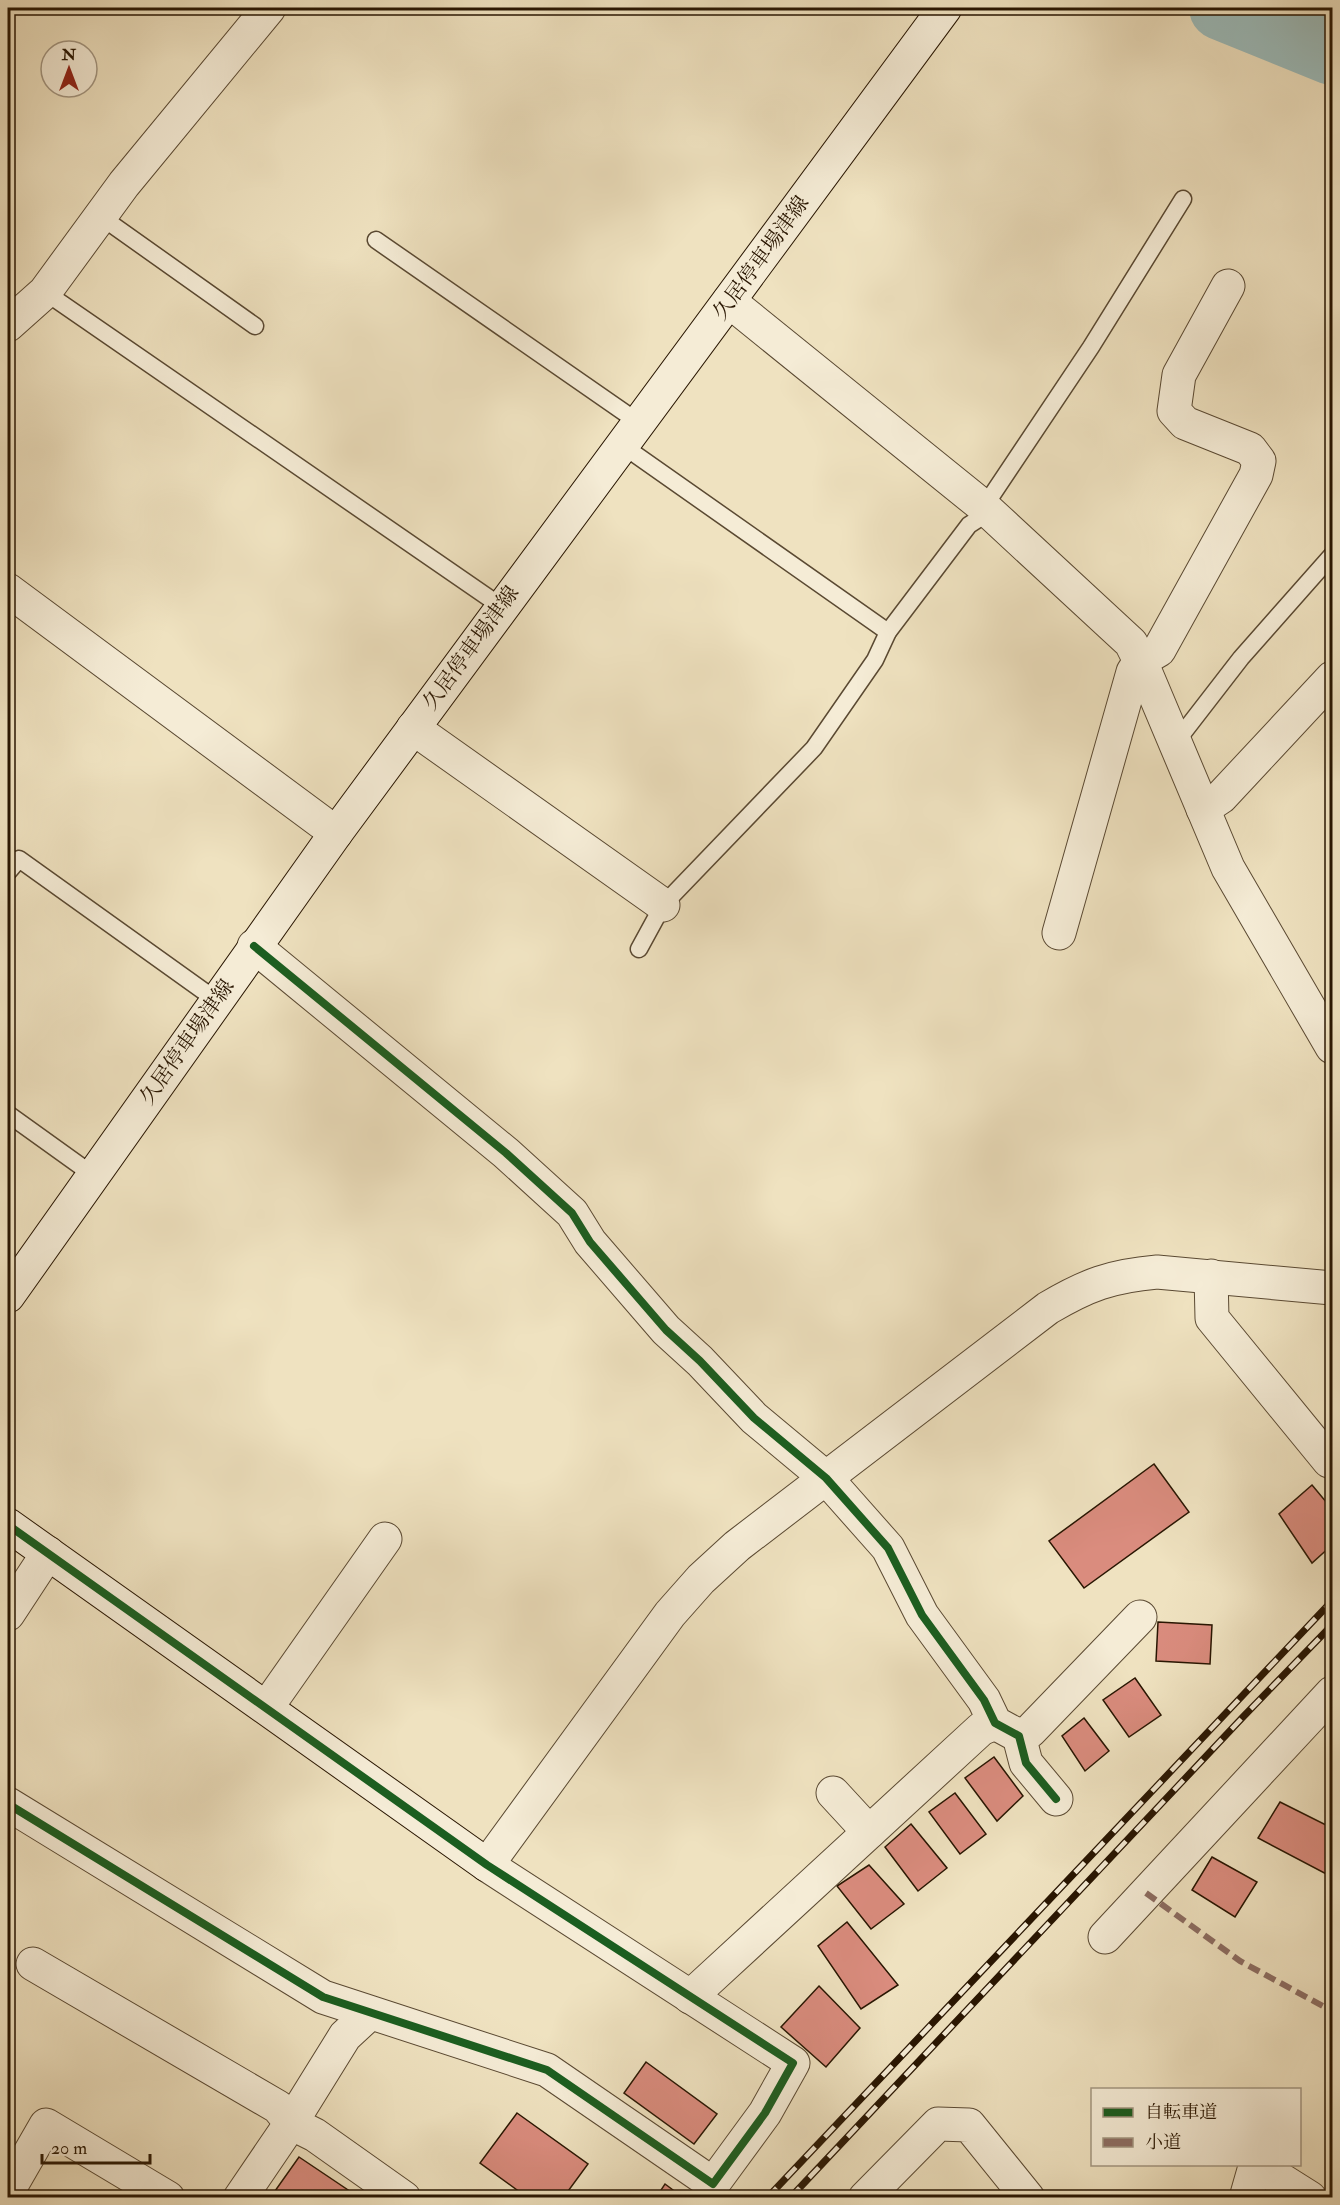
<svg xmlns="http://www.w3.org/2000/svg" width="1340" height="2205" font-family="'IM FELL Double Pica','Noto Serif JP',serif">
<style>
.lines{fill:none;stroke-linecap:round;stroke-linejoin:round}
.river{stroke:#9cbcbb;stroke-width:64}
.building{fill:#da8c7e;stroke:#291602;stroke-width:1.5}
.lane-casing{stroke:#5a4932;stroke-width:19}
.street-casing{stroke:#5a4932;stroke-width:35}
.secondary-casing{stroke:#291602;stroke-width:35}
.lane{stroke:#f5ecd6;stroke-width:16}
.street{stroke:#f5ecd6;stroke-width:33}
.secondary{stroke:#f5ecd6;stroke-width:33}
.rail-casing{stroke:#291602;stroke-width:7}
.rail{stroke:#f5ecd6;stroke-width:4.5;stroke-dasharray:14;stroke-linecap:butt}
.quiet{stroke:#8d6e63;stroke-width:6;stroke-dasharray:12 6;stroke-linecap:butt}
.cycleway-casing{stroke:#f5ecd6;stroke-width:11}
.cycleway{stroke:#1b5e20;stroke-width:8}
.labels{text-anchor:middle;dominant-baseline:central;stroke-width:6;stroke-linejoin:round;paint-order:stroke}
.street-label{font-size:21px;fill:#291602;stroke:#f5ecd6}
</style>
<rect width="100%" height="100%" fill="#efe2c0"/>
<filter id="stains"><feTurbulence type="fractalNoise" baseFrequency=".00333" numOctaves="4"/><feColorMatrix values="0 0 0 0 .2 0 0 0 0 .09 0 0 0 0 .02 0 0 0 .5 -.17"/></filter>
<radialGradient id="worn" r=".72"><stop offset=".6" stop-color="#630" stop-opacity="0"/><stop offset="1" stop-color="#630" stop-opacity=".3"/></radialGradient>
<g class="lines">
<polyline class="river" points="1221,8 1332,53"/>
</g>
<g class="building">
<polygon points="1154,1464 1189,1512 1084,1588 1049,1541"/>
<polygon points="1312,1485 1332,1509 1332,1545 1312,1563 1279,1514"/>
<polygon points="1158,1622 1212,1625 1210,1664 1156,1661"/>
<polygon points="1135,1678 1161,1715 1129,1737 1103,1700"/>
<polygon points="1084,1718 1109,1751 1085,1771 1062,1736"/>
<polygon points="994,1757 1023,1796 997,1821 965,1778"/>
<polygon points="955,1793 986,1834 960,1854 929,1812"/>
<polygon points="1280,1802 1332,1828 1332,1877 1258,1838"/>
<polygon points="911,1824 947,1868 918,1891 885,1847"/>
<polygon points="1212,1857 1257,1882 1235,1917 1192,1890"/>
<polygon points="869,1865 904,1904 871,1929 837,1886"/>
<polygon points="847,1922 898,1985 861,2009 818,1946"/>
<polygon points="819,1986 860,2028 826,2067 781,2027"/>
<polygon points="646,2062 717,2114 694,2144 624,2093"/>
<polygon points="517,2113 588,2164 563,2198 528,2198 480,2163"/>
<polygon points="299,2157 360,2198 270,2198"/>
<polygon points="665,2184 681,2196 680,2198 666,2198 659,2193"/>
</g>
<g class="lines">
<g class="lane-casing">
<g id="lane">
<polyline points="100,216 255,326"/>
<polyline points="376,240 638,422"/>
<polyline points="45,292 502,607"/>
<polyline points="622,445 888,632"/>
<polyline points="984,507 1091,347 1183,199"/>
<polyline points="1176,742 1241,658 1332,555"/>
<polyline points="8,872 19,859 216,1000"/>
<polyline points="639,949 663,905 814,748 875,660 888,632 969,525 989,512"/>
<polyline points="8,1114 93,1175"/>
</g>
</g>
<g class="street-casing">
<g id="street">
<polyline points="729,301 984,507 1131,643 1145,671 1228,868 1332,1047"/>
<polyline points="8,325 45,292 124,184 269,8"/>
<polyline points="8,590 336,833"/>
<polyline points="413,728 663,905"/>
<polyline points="1203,809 1221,797 1332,678"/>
<polyline points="1059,933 1133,672 1140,661 1159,650 1256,475 1259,461 1250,449 1185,423 1174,411 1179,375 1228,286"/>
<polyline points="254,946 506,1153 572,1213 590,1242 666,1330 700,1361 754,1418 826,1478 888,1548 922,1615 984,1700 995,1723 1019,1736 1026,1763 1056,1799"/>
<polyline points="1211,1276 1212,1318 1329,1461"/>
<polyline points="8,1614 48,1553"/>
<polyline points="267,1707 385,1539"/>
<polyline points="1019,1736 1030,1731 1140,1617"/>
<polyline points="833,1793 869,1832"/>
<path d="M8 1804 323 1997 547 2070 713 2184 765 2113 793 2063 487 1865 670 1614 701 1579 737 1546 1048 1308C1087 1285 1111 1276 1157 1272L1332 1288"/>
<polyline points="1105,1937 1332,1693"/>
<polyline points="33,1964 278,2107 291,2123 315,2135 404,2198"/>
<polyline points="690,1997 981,1729 995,1723"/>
<polyline points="8,2191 46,2125 168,2198"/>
<polyline points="240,2198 291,2123 345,2036 370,2013"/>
<polyline points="865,2198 938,2124 969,2125 1028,2198"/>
<polyline points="1246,2198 1254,2170 1264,2169 1310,2198"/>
</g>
</g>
<g class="secondary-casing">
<g id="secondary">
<polyline points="8,1296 336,833 945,8"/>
<polyline points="8,1525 487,1865"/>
</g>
</g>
<use href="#lane" class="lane"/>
<use href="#street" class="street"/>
<use href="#secondary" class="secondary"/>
<g class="rail-casing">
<g id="rail">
<polyline points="767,2198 1332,1601"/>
<polyline points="790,2198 1242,1718 1332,1625"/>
</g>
</g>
<use href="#rail" class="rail"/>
<polyline class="quiet" points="1146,1893 1240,1961 1332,2011"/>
<g class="cycleway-casing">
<g id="cycleway">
<polyline points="254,946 506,1153 572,1213 590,1242 666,1330 700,1361 754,1418 826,1478 888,1548 922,1615 984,1700 995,1723 1019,1736 1026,1763 1056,1799"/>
<polyline points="8,1525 487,1865 793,2063 765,2113 713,2184 547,2070 323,1997 8,1804"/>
</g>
</g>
<use href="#cycleway" class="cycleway"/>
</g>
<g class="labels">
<g class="street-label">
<text transform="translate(761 258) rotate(-54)">久居停車場津線</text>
<text transform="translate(471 648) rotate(-54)">久居停車場津線</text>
<text transform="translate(187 1042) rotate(-55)">久居停車場津線</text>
</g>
</g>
<rect width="1340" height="2205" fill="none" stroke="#efe2c0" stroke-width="30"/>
<rect x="9" y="9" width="1322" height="2187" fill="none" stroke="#291602" stroke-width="3"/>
<rect x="15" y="15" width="1310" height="2175" fill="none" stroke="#291602" stroke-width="1.5"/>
<rect x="1091" y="2088" width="210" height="78" fill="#f5ecd6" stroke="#a39681" stroke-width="1.5"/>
<rect x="1103" y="2108" width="30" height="9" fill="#1b5e20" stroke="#a39681" stroke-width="1.5"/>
<text x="1145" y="2118" font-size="18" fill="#291602">自転車道</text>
<rect x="1103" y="2138" width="30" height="9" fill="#8d6e63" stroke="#a39681" stroke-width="1.5"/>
<text x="1145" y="2148" font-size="18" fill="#291602">小道</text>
<g transform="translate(69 69)"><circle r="28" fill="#f5ecd6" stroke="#a39681" stroke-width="1.5"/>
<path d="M0-4.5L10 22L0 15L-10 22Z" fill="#8f2418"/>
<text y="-9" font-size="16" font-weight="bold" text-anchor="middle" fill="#291602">N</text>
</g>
<path d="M42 2154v9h108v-9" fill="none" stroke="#291602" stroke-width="3"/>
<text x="51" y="2154" font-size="18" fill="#291602" stroke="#f5ecd6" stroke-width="4.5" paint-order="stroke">20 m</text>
<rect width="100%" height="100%" filter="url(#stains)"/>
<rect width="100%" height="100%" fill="url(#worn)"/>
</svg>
